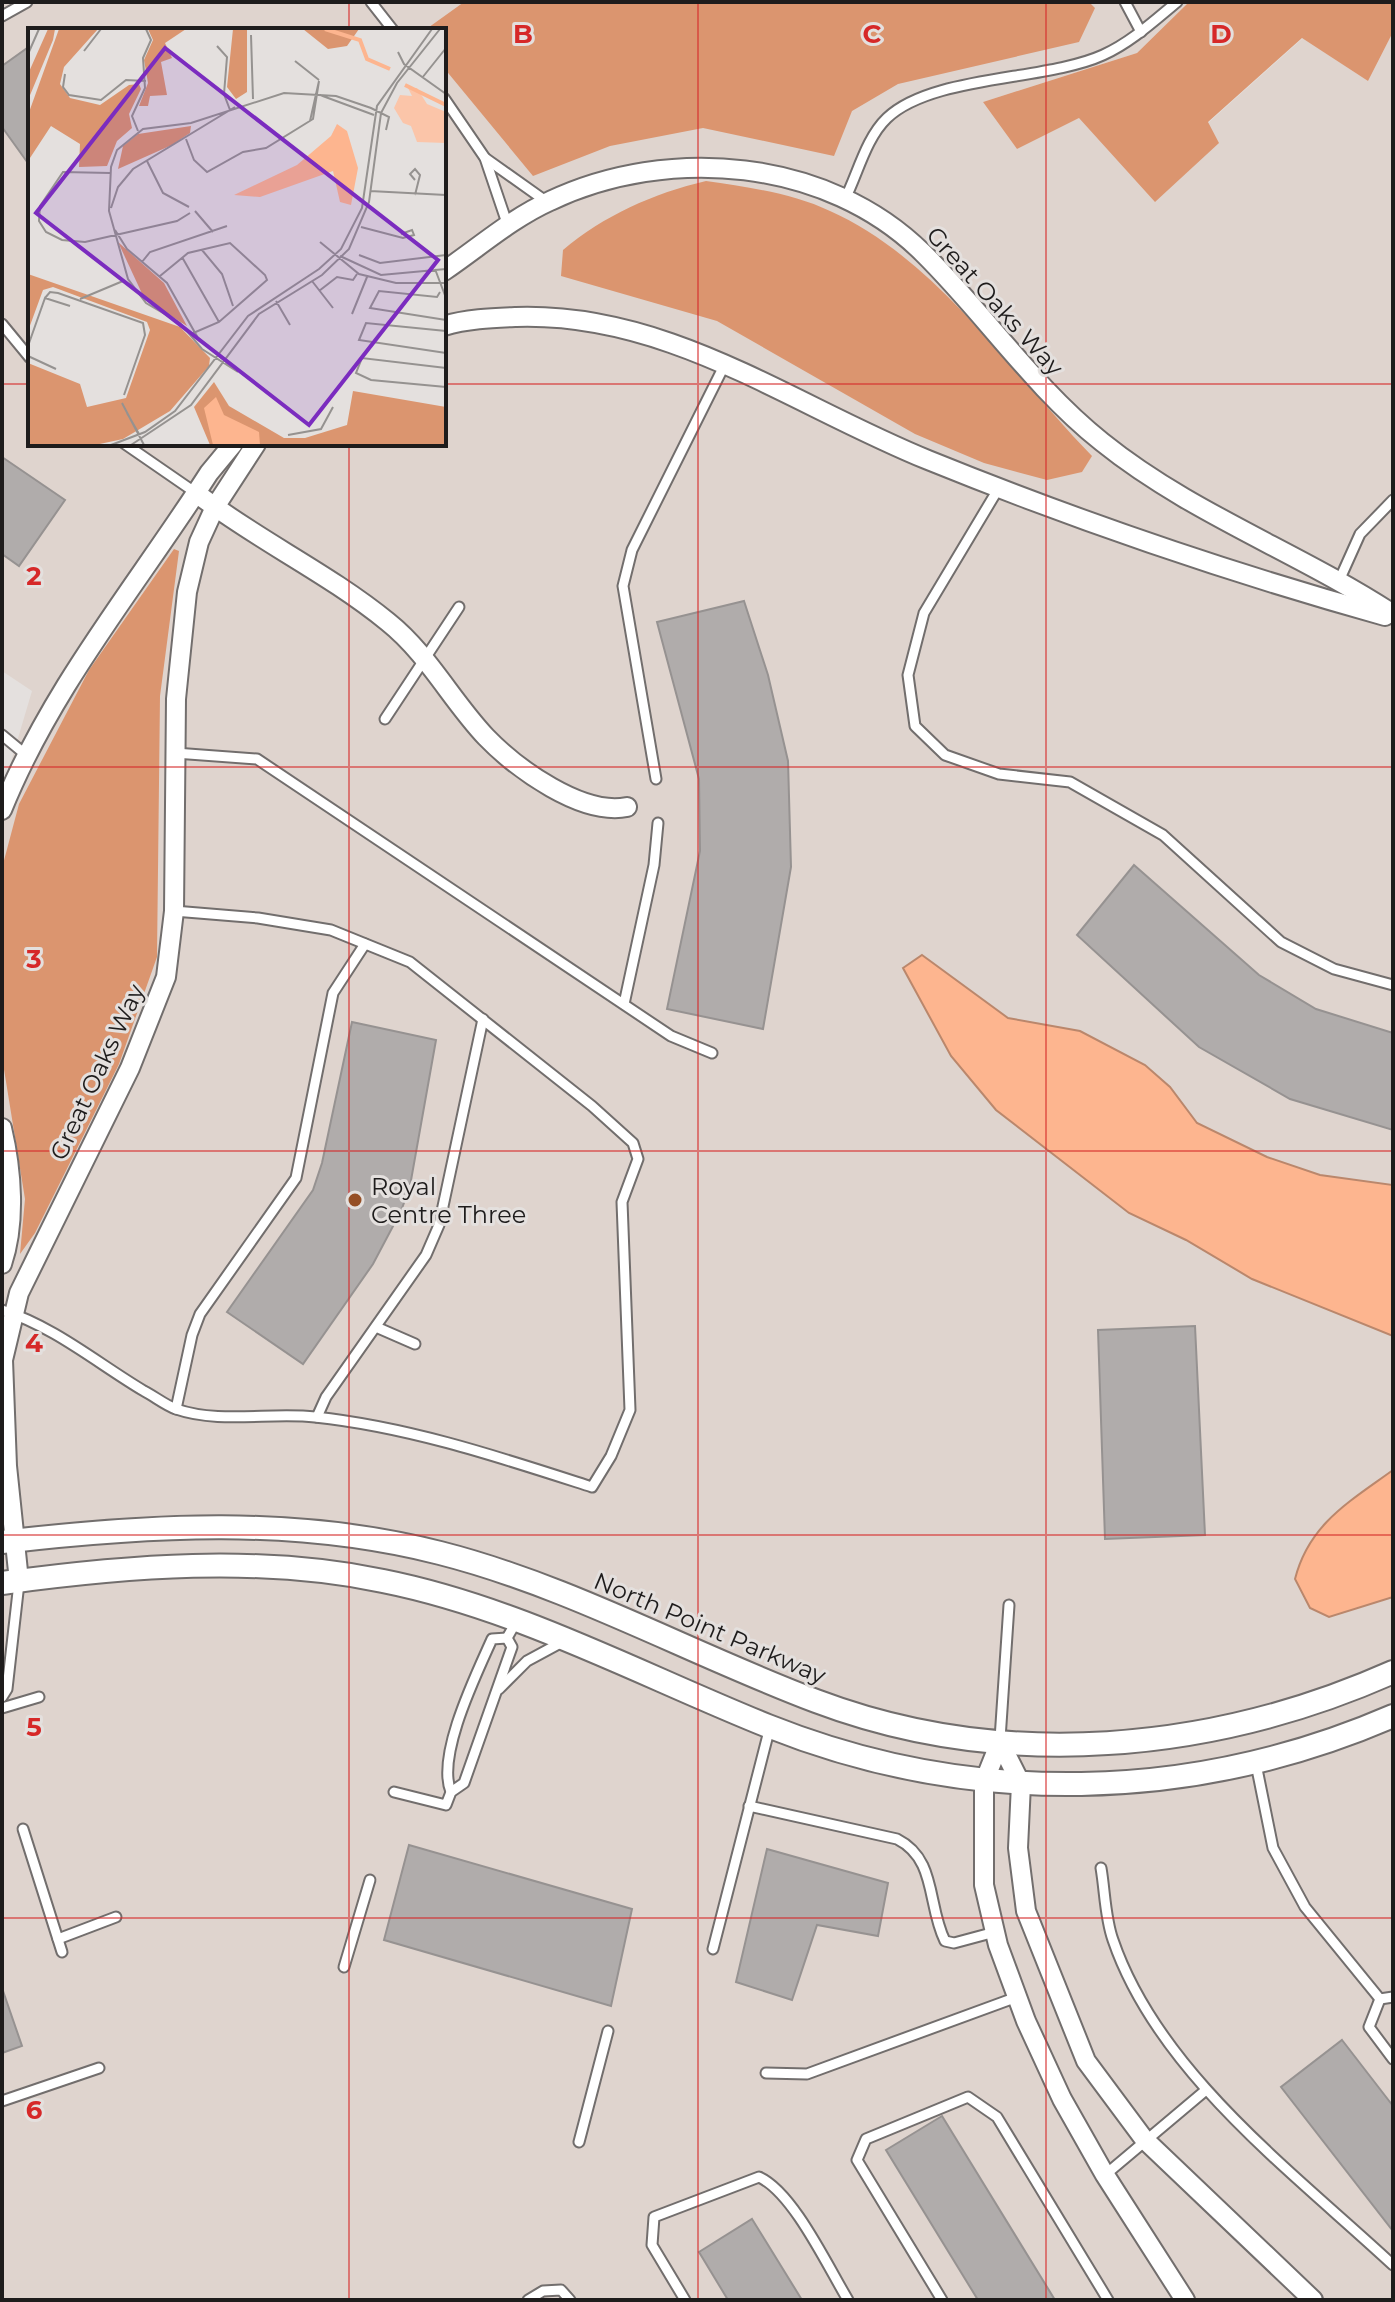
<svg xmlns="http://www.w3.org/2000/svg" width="1395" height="2302" font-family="Montserrat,sans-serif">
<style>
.built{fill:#dfd4ce;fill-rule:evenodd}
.forest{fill:#db956f}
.water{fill:#fdb58f;stroke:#ba876c;stroke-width:2}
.building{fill:#b0acab;stroke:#969291;stroke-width:2}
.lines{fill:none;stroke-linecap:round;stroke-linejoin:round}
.service-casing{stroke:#726e6d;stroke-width:13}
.minor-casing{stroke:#726e6d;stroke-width:22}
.tertiary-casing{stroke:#726e6d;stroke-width:26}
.service{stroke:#fff;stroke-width:9}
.minor{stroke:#fff;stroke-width:18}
.tertiary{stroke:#fff;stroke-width:22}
.grid{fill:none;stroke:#d62828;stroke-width:2;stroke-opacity:0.55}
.poi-dot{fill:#954f25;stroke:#e4e0de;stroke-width:3}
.labels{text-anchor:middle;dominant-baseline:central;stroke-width:6;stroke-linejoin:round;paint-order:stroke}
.street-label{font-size:24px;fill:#1e1c1c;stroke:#e4e0de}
.poi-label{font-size:24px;fill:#1e1c1c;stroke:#e4e0de;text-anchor:start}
.inset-river{fill:none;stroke:#fdb58f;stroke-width:4}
.inset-road{fill:none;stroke:#959290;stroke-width:2}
.view{fill:#7b2cbf;fill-opacity:0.15;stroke:#7b2cbf;stroke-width:4}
.inset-edge{fill:none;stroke:#1e1c1c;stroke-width:4}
.grid-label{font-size:26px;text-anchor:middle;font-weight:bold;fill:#d62828;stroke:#e4e0de;stroke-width:6;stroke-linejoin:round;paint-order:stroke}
</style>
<rect width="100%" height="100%" fill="#e4e0de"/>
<path class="built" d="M2 2H1189L1137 53 983 102 1017 149 1079 118 1208 123 1303 38 1368 81 1393 32V2300H2V792L32 691 2 671ZM30 30H444V444H30Z"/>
<g class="forest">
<polygon points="464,2 1089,2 1095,8 1079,42 898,84 852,111 834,156 703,128 610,146 533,176 444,68 444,30 425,30"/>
<polygon points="1189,2 1393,2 1393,32 1368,81 1302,38 1208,122 1219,143 1155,202 1079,118 1017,149 983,102 1137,53"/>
<path d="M706 181C747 187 792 193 830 211 936 258 1012 374 1092 456L1082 472 1047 480 984 463 915 434 717 321 561 276 563 250C603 216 654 193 706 181Z"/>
<polygon points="174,549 179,551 160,696 157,957 119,1064 35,1233 20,1254 25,1199 2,1057 2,868 19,804 89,670"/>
</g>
<g class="water">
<polygon points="922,955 1008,1018 1080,1031 1145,1065 1170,1087 1197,1123 1267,1157 1320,1175 1393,1185 1393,1336 1252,1279 1186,1240 1129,1213 996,1110 951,1056 903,968"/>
<path d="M1393 1470V1597L1329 1617 1310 1608 1295 1579C1309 1524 1349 1502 1393 1470Z"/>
</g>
<g class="building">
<polygon points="30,46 30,166 2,127 2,66"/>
<polygon points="2,457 65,500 19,566 2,554"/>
<polygon points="744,601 768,675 788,761 791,867 763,1029 667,1009 700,851 699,779 657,622"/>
<polygon points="1134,865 1259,975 1316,1009 1393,1033 1393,1130 1290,1099 1199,1047 1077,935"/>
<polygon points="352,1022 436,1040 410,1186 401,1211 373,1264 303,1364 227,1312 313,1190 322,1163"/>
<polygon points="1195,1326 1205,1535 1105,1539 1098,1330"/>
<polygon points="409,1845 632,1909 611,2006 384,1940"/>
<polygon points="767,1849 888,1883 878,1936 817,1925 792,2000 736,1982"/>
<polygon points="2,1988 22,2046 2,2053"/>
<polygon points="1342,2040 1393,2106 1393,2231 1281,2087"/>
<polygon points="942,2116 1055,2300 978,2300 886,2150"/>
<polygon points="752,2219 802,2300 728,2300 699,2252"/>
</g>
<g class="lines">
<g class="service-casing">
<g id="service">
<polyline points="371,2 393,30"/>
<polyline points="1125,2 1141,32"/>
<polyline points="2,16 27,2"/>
<polyline points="444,98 485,158 508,226"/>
<polyline points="485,158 547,202"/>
<path d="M845 199C858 173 866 138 887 118 932 75 1046 81 1103 55 1130 43 1154 21 1177 2"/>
<polyline points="2,324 30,358"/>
<polyline points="125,444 196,493"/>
<polyline points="1000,486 924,613 908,675 915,726 945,755 999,774 1070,782 1163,835 1281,942 1334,969 1393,985"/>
<polyline points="1338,583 1360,534 1393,500"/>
<polyline points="385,719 459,607"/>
<polyline points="2,735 25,754"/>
<polyline points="175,753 257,759 671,1036 712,1053"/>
<polyline points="656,779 623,586 632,550 725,364"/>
<polyline points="624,1004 654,865 658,823"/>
<path d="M2 1310C55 1327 97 1363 144 1391 154 1396 165 1405 176 1409 219 1424 271 1412 315 1417 410 1427 502 1458 592 1487L611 1456 630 1410 622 1202 638 1159 633 1143 592 1106 410 962 331 930 258 918 174 911"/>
<polyline points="376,1327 415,1344"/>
<polyline points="176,1409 192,1335 200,1314 296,1178 333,993 365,944"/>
<polyline points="317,1417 326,1397 426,1255 439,1225 483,1019"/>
<polyline points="499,1689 527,1661 564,1641"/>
<polyline points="2,1697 7,1689 19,1583"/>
<polyline points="2,1708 39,1697"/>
<polyline points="1000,1739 1009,1605"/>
<polyline points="1256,1764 1273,1848 1305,1907 1380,1999"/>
<polyline points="394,1792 446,1805 451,1792 464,1783 512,1647 507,1638 516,1622"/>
<path d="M451 1792C436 1756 476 1675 492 1639L507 1638"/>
<path d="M749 1806 897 1839C937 1859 927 1905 945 1941L954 1943 995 1932"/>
<polyline points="23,1829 62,1952"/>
<path d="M1101 1868C1105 1891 1105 1918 1113 1940 1158 2072 1293 2172 1393 2265"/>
<polyline points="58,1939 116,1917"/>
<polyline points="713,1949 770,1727"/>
<polyline points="344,1967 370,1880"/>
<polyline points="1380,1999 1369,2027 1393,2059"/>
<polyline points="1380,1999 1393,1997"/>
<polyline points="766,2073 807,2074 1017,1997"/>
<polyline points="2,2101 99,2068"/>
<polyline points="579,2142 608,2031"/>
<polyline points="1105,2175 1206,2090"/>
<polyline points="528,2300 543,2291 561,2290 570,2300"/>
<path d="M685 2300 652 2245 654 2217 759 2177C793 2192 828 2267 848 2300"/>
<polyline points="942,2300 857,2160 866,2139 968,2097 997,2117 1108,2300"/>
</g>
</g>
<g class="minor-casing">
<g id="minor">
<path d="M444 271C478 248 512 218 550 201 668 145 827 158 923 253 985 314 1033 387 1102 442 1190 513 1298 552 1393 614"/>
<path d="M444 326C466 319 492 318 516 317 669 312 792 405 928 460 1076 520 1231 573 1385 616"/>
<path d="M196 493C257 540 328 573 388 622 428 654 451 700 486 737 517 769 582 816 627 807"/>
<path d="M2 810C52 686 138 584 209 473L233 444"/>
<path d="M2 1128C12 1170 16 1223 2 1264"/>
<polyline points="19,1581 7,1466 3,1360 19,1293 130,1068 166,977 174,911 176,699 187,592 199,542 215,507 256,444"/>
<polyline points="1000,1742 1021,1784 1018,1848 1026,1911 1086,2061 1144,2139 1313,2300"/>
<polyline points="1000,1742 984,1782 984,1885 998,1945 1026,2021 1062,2099 1105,2175 1185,2300"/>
</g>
</g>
<g class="tertiary-casing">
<g id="tertiary">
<path d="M2 1542C150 1525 294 1516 440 1553 570 1586 691 1654 816 1701 1004 1772 1213 1752 1393 1672"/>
<path d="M2 1583C127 1566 259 1555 383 1581 518 1608 641 1675 768 1726 971 1807 1192 1803 1393 1716"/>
</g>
</g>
<use href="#service" class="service"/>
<use href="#minor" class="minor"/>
<use href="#tertiary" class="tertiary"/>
</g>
<path class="grid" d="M349 2V30M698 2V2300M1046 2V2300M2 384H30M444 384H1393M349 444V2300M2 767H1393M2 1151H1393M2 1535H1393M2 1918H1393"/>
<circle class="poi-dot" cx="355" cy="1200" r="8"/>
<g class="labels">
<g class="street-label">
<text transform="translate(995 301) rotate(48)">Great Oaks Way</text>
<text transform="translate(97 1072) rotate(-65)">Great Oaks Way</text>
<text transform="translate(710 1628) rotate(23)">North Point Parkway</text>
</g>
<g class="poi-label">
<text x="371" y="1186">Royal<tspan x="371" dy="28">Centre Three</tspan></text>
</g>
</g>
<g transform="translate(28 28)">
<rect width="418" height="418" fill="#e4e0de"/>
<path d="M380 60H389L399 76 418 84V115L389 114 383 98 375 95 366 80 372 67 384 68Z" fill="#fbc5a9"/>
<path d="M20 1H27L25 12 0 72V46ZM31 1H70L36 39 32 56 42 70 72 77 101 57 111 56 113 61 101 86 104 100 89 113 79 138 51 139 52 116 23 98 0 133V87ZM120 1H158L137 15 144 30 133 34 139 67 122 68 120 78H111L120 55 116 32 125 12ZM205 1H219V64L208 71 199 59ZM275 1H331L319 18 300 21ZM163 98 162 105 144 117 90 141 95 118 110 106ZM90 214 136 255 159 298 117 272ZM0 246 152 299 182 330 181 338 142 383 95 411 67 417H0V335L52 356 59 379 98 370 122 302 119 294 25 259 15 262 0 303ZM186 354 201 378 256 410H277L319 397 325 363 418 379V417H182L166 379Z" fill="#db956f"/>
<path d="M309 96 319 103 330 140 323 177 312 174 305 143 232 169 206 167 269 137 303 108ZM188 369 196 387 231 404 232 417H185L176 380Z" fill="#fdb58f"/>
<path class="inset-river" d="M297 1 332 12 339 31 362 41M377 57 418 77"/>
<path class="inset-road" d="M223 7 225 71M189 18 199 29 196 66 202 82M56 23 73 1M370 24 376 36 418 66M0 26 11 1M267 33 291 52M37 46 35 59 41 67 73 72 98 52 118 53M394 50 418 20M292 67 346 87M110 103 104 88 117 60 115 30 123 12 118 1M158 111 166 132 179 144 215 124 238 120 285 91 291 53 282 93M119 133 135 165 161 179M82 145 35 144 12 178 11 193 18 204 34 212 57 214 149 193 162 185M342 163 418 167M387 167 392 147 387 141 382 146 387 152M83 180 90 159 105 141 207 79M167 183 185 204M333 199 375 210 386 207 384 202 373 206M87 202 99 221 139 255 170 310 210 344M292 214 331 246 368 255H418M174 222 194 246 205 278M331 227 352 235 418 227M312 228 353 247 418 241M154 229 191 294M114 234 122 224 199 198M407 241 418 270M132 248 160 225 202 215 237 247 239 252 191 294 163 306M284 253 305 280M291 263 309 249 325 252 329 246M412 264 409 269 351 263 342 280 418 292M17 270 22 264 30 265 115 295 117 307 96 367M52 271 95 253M248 273 262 297M324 286 339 249M418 303 338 295 331 312 418 325M0 318 17 270 42 278M0 328 28 341M418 340 334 330 328 345 343 352 418 359M210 344 174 321 152 295 118 275 100 251 81 183 83 139 89 122 115 101 163 95 256 65 308 68 343 80 361 89 358 102M94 375 116 417M99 385 111 406M260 407 293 401 305 379M83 417 117 404 147 383 220 288 291 241 313 221 334 180 349 78 404 1M103 417 163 377 231 286 294 247 321 221 341 174 353 85 369 55 412 1"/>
<path class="view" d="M137 20 410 232 281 397 8 185Z"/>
<rect width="418" height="418" class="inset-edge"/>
</g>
<g class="grid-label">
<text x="523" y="43">B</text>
<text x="872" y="43">C</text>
<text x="1221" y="43">D</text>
<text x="34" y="585">2</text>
<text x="34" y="968">3</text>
<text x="34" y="1352">4</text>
<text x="34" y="1736">5</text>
<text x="34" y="2119">6</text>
</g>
<rect width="1395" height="2302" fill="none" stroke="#1e1c1c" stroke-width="8"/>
</svg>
